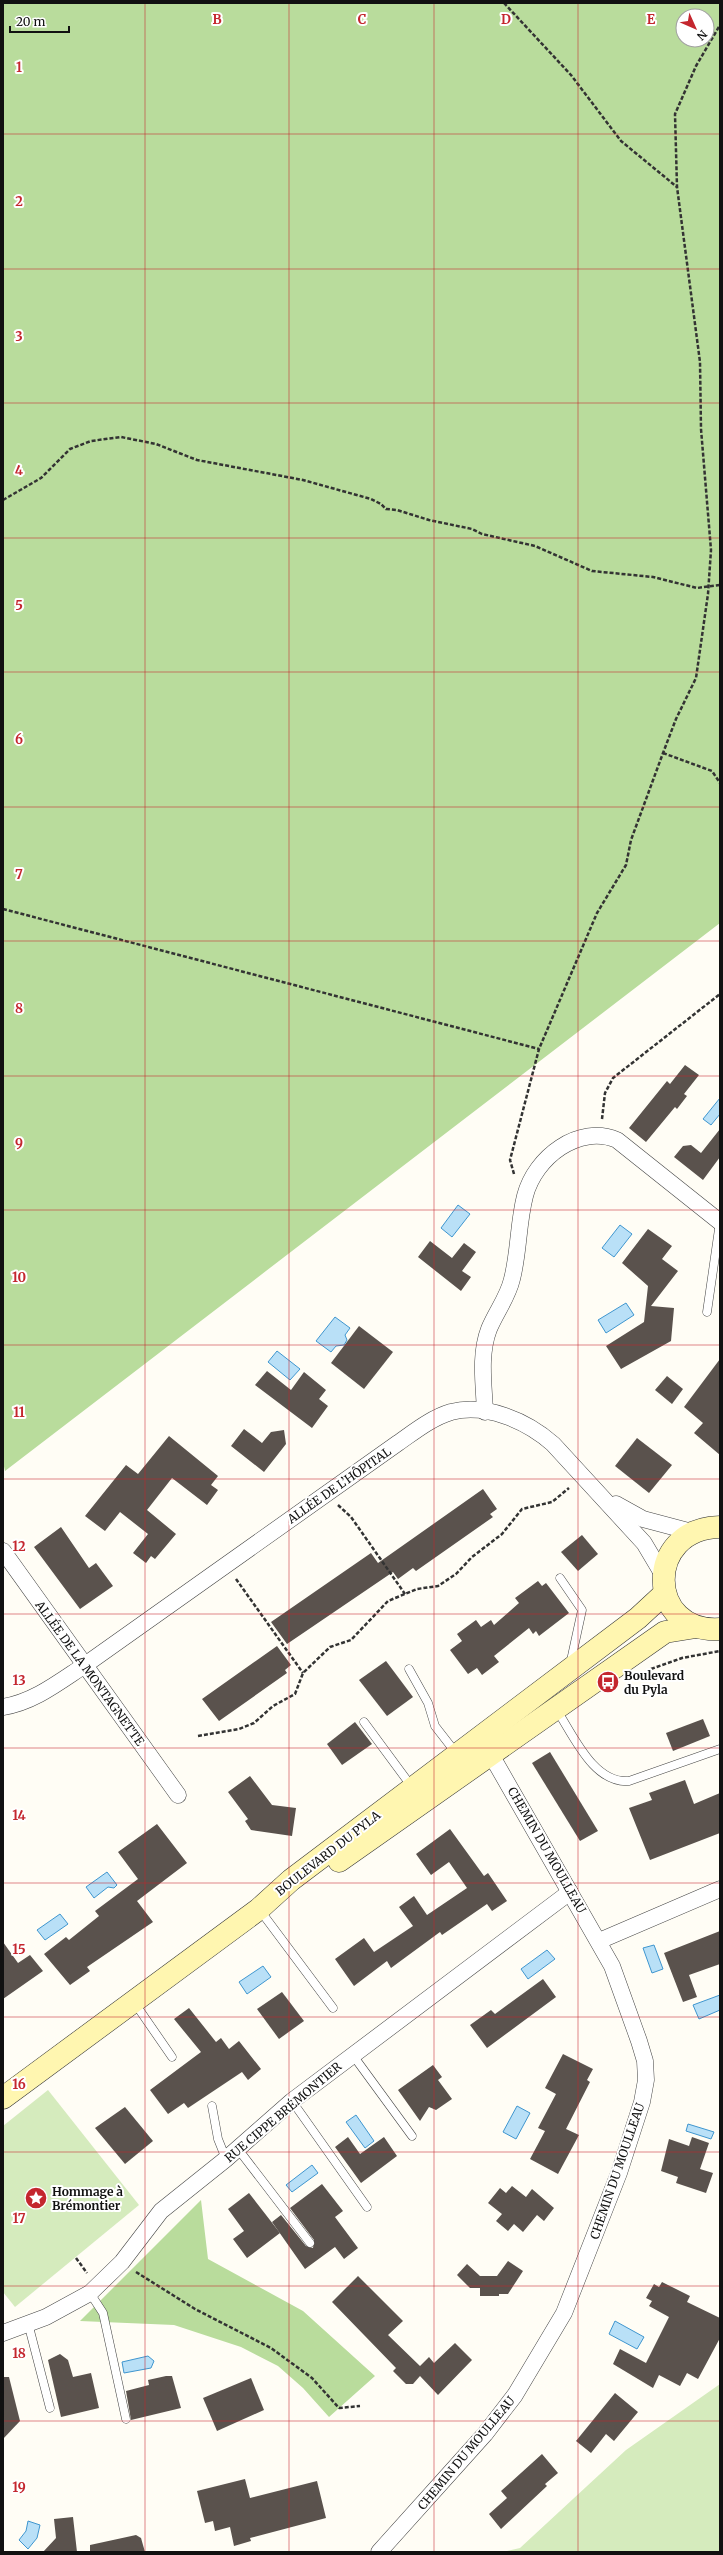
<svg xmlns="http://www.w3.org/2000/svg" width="723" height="2555" font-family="Merriweather,serif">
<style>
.green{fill:#d5ebbd}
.forest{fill:#b9dc9c;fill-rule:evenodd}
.water{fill:#b9e0f7;stroke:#3f96cf}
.building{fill:#5a524d}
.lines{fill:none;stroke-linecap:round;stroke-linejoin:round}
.lane-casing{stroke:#444;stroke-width:9}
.street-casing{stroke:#444;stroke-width:17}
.secondary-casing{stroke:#333;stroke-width:23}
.path{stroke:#333;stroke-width:2.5;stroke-dasharray:4 2;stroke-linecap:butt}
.lane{stroke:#fff;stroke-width:8}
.street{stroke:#fff;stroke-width:16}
.secondary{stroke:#fff6b0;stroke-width:22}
.grid{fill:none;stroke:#c4262e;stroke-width:1;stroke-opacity:0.55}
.labels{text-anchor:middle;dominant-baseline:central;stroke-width:4;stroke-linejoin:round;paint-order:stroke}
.street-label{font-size:12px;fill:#111;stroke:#fff}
.poi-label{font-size:12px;font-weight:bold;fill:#111;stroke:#fff;text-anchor:start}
.grid-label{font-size:13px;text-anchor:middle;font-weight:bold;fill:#c4262e;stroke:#fff;stroke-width:4;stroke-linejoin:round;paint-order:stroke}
</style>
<rect width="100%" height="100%" fill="#fffdf5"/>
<g class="green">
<polygon points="48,2090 139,2205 15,2307 3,2292 3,2126"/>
<polygon points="720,2384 720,2552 503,2552 520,2548 626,2450"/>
</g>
<g class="forest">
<path d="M3 3H720V923L5 1471 3 1462ZM683 16H707V40H683Z"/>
<polygon points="201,2200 208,2259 303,2311 375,2376 329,2417 303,2388 278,2366 241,2347 174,2325 80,2321"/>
</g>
<g class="water">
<polygon points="720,1098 720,1114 711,1125 703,1119"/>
<polygon points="458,1205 470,1214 452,1237 441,1228"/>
<polygon points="620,1225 632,1234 614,1257 602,1248"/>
<polygon points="626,1303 634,1315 606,1333 598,1320"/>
<polygon points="335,1317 350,1328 345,1335 347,1340 344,1345 336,1346 331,1352 316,1341"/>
<polygon points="277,1351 300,1369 290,1380 268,1362"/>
<polygon points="107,1872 117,1885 114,1888 108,1887 94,1898 86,1887"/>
<polygon points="60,1914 68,1924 45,1940 37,1930"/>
<polygon points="654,1945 663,1969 652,1973 643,1948"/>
<polygon points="547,1950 555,1959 528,1979 521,1969"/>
<polygon points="263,1966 271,1977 247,1994 239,1982"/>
<polygon points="720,1995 720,2010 699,2019 693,2005"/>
<polygon points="517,2106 530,2113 516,2139 503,2132"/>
<polygon points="356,2115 374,2141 365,2148 346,2122"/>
<polygon points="688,2124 714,2132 711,2139 686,2131"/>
<polygon points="312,2165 318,2173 292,2192 286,2185"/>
<polygon points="615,2321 644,2337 637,2349 609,2334"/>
<polygon points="148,2356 154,2361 151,2368 124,2373 122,2362"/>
<polygon points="28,2521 40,2525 37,2538 28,2549 19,2540 26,2531"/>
</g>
<g class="building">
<polygon points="685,1065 699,1075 684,1094 687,1096 677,1109 675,1107 646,1142 629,1128 667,1081 670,1084"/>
<polygon points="720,1129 720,1157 703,1180 674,1157 683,1146 691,1145 701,1153"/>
<polygon points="648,1229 672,1246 662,1259 678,1271 651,1306 674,1308 671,1341 621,1369 606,1346 644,1322 648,1286 622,1263"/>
<polygon points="430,1241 452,1258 464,1243 476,1252 462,1271 471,1277 461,1291 418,1257"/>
<polygon points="359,1326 393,1352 364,1389 331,1363"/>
<polygon points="720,1359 720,1455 694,1433 703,1423 684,1407"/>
<polygon points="267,1371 291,1390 304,1372 326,1390 319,1399 328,1406 312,1428 255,1385"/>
<polygon points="667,1376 683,1389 672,1404 655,1390"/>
<polygon points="244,1429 262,1443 271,1432 284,1430 286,1444 264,1472 231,1446"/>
<polygon points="169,1436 218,1476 211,1485 218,1490 207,1505 172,1478 147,1510 176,1534 155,1559 151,1556 146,1563 133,1553 148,1534 120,1512 105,1531 85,1516 126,1465 138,1474"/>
<polygon points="637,1438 672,1465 649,1493 615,1466"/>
<polygon points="483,1489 497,1509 490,1514 493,1517 416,1571 413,1568 398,1579 393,1572 287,1644 271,1622 371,1553 378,1563"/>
<polygon points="61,1527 89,1568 96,1563 113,1586 80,1609 34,1547"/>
<polygon points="582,1535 598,1554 578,1571 561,1552"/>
<polygon points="538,1581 542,1586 546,1583 569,1613 539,1636 536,1631 533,1634 529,1628 494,1656 499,1662 482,1675 477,1668 468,1674 450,1650 462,1641 457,1634 476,1620 481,1627 491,1620 494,1625 519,1603 515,1598"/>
<polygon points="277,1646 291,1665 285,1670 287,1673 219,1721 202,1699"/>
<polygon points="386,1661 413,1697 387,1716 359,1680"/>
<polygon points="703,1719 710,1736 673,1751 666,1733"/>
<polygon points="355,1722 372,1744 342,1765 327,1744"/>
<polygon points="550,1752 598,1831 580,1841 532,1763"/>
<polygon points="250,1776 272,1805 296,1808 292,1836 251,1830 245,1821 248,1819 228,1792"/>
<polygon points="685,1780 694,1804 720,1793 720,1833 650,1860 629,1808 652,1800 649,1793"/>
<polygon points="157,1824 187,1863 137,1901 153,1922 87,1967 90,1971 70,1985 44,1954 66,1937 69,1940 99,1916 95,1911 138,1879 118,1852"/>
<polygon points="450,1829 484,1876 488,1873 507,1901 492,1911 487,1904 442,1935 440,1932 391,1968 387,1961 354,1986 335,1959 364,1938 374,1952 413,1926 399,1907 414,1896 427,1915 467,1888 449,1862 431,1875 416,1854"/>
<polygon points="720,1931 720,1964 689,1975 697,1997 683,2002 664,1953"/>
<polygon points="3,1942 18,1963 30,1955 43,1971 3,1999"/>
<polygon points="543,1979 556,1997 487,2048 470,2025 491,2010 495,2014"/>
<polygon points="282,1992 304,2021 279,2039 257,2009"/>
<polygon points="189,2008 216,2042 221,2038 229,2049 239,2041 261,2069 248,2080 242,2072 188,2108 184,2103 168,2114 150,2090 201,2052 174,2019"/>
<polygon points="563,2054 593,2069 587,2080 590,2082 566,2129 579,2135 558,2174 530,2159 545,2131 538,2128 556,2094 545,2088"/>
<polygon points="433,2065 442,2077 438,2080 452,2099 436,2110 429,2107 420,2121 398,2090"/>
<polygon points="125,2107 153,2141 125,2164 95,2128"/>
<polygon points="348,2137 360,2154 384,2137 397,2156 361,2183 335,2147"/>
<polygon points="692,2137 709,2143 700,2169 713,2173 706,2193 676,2183 678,2177 661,2171 669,2139 689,2146"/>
<polygon points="322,2184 343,2211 335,2217 358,2248 344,2259 335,2247 305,2269 272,2222 281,2215 306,2246 313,2248 314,2240 290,2208"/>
<polygon points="512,2186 526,2197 532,2189 554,2208 544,2221 537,2215 523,2232 514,2224 508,2231 496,2221 502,2214 488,2203 500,2188 506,2193"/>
<polygon points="249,2193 280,2233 247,2258 233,2239 244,2231 228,2209"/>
<polygon points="508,2261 523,2271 508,2294 499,2294 499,2296 480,2296 480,2288 470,2288 457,2275 467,2264 480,2276 497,2276"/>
<polygon points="358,2276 403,2321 388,2335 420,2366 429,2357 434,2363 455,2343 472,2360 438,2395 420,2376 413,2384 406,2384 393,2371 396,2368 332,2302"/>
<polygon points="662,2282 690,2296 687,2302 720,2318 720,2338 698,2379 687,2373 680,2386 659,2375 653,2388 613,2364 620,2349 646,2363 669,2317 649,2306 652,2301 646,2298 654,2284 659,2287"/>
<polygon points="60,2354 68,2360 73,2377 91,2373 99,2408 61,2417 48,2360"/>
<polygon points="166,2376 172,2376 181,2408 131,2420 126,2391 149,2385 148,2380"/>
<polygon points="3,2377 9,2377 20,2421 3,2439"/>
<polygon points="251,2378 264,2410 217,2431 203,2398"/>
<polygon points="615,2393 638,2412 614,2441 606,2434 591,2453 576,2441"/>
<polygon points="542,2454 558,2473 545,2484 547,2486 501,2529 489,2514 507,2498 501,2491"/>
<polygon points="245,2479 250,2498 317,2481 326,2518 250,2538 251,2541 234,2546 230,2527 215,2531 213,2521 205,2523 197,2491"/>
<polygon points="73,2517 77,2552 43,2552 56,2538 54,2519"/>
<polygon points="136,2535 141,2538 145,2552 90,2552 90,2545"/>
</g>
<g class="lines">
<g class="lane-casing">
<g id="lane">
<polyline points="707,1312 720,1222"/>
<polyline points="560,1578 582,1610 570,1665"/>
<polyline points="409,1669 428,1703 435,1726 456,1753"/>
<path d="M556 1709C573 1734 593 1784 629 1781L720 1749"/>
<polyline points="364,1722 412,1787"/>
<polyline points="259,1909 333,2008"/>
<polyline points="134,2002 172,2057"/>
<polyline points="352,2054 412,2136"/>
<polyline points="292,2101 367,2207"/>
<polyline points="212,2106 218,2139 226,2159"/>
<polyline points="238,2149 310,2243"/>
<polyline points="90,2293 103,2313 126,2419"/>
<polyline points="28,2323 50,2408"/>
</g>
</g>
<g class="street-casing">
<g id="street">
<path d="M485 1412C484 1385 479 1355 489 1329 496 1312 508 1297 512 1279 519 1252 518 1223 525 1196 535 1157 579 1124 617 1140L720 1222"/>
<polyline points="616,1504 643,1519 692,1532"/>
<polyline points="3,1551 178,1795"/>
<path d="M3 1707C34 1702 59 1682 85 1665L398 1443C414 1432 431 1418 451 1412 486 1403 527 1421 553 1444L644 1543 663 1575"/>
<polyline points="599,1941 720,1889"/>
<polyline points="3,2333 46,2317 90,2293 122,2262 161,2211 226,2159 292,2101 570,1892"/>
<polyline points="379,2552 485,2434 515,2395 564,2313 619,2173 642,2102 646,2080 645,2061 639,2041 612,1966 486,1746"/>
</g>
</g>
<g class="secondary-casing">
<g id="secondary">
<path d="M720 1527C644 1528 646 1634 720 1629"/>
<polyline points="339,1861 665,1632 696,1627"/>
<polyline points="3,2098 259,1909 291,1880 638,1618 665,1593"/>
</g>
</g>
<g class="path">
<polyline points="504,3 571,75 621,141 677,187"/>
<polyline points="3,500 41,478 70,449 91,441 121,437 156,444 197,460 303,480 371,499 381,504 386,509 397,510 429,520 472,529 482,534 535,546 592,571 653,577 697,588 720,585"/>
<polyline points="663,753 712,771 720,783"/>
<polyline points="3,909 539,1049"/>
<polyline points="602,1119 605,1093 613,1078 720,994"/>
<polyline points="514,1174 510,1160 539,1049 597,913 626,865 631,840 663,753 676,719 696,678 708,594 711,550 701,429 700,362 677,187 675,114 696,66 720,25"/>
<polyline points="338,1505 351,1517 405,1594"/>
<polyline points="236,1579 303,1673"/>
<polyline points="651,1669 682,1658 720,1651"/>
<polyline points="198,1736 239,1729 254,1723 273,1706 295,1694 303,1673 330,1647 351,1640 388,1601 417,1589 438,1586 456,1574 472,1557 502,1534 522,1509 552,1502 569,1488"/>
<polyline points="76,2258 87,2273"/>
<polyline points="136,2272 195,2309 271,2348 312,2378 339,2408 360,2406"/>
</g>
<use href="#lane" class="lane"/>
<use href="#street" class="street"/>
<use href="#secondary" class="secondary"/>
</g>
<path class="grid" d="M145 3V2552M289 3V2552M434 3V2552M578 3V2552M3 134H720M3 269H720M3 403H720M3 538H720M3 672H720M3 807H720M3 941H720M3 1076H720M3 1210H720M3 1345H720M3 1479H720M3 1614H720M3 1748H720M3 1883H720M3 2017H720M3 2152H720M3 2286H720M3 2421H720"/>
<defs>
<g id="bus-disc" transform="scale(1.15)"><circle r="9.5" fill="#c4262e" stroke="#fff"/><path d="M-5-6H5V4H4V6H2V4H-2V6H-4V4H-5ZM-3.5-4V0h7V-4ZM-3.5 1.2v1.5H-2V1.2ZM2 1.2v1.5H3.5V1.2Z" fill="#fff"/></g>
<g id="sight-disc" transform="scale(1.15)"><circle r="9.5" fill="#c4262e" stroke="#fff"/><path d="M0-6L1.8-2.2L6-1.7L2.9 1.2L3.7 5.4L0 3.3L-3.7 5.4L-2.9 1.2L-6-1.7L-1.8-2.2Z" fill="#fff"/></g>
</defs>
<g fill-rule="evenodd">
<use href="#bus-disc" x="608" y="1682"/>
<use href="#sight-disc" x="36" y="2198"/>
</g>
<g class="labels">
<g class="street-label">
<text transform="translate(339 1485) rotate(-35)">ALLÉE DE L’HÔPITAL</text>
<text transform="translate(90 1673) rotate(54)">ALLÉE DE LA MONTAGNETTE</text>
<text transform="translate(547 1850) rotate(60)">CHEMIN DU MOULLEAU</text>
<text transform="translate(328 1853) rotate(-38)">BOULEVARD DU PYLA</text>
<text transform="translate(283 2112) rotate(-40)">RUE CIPPE BRÉMONTIER</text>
<text transform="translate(617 2171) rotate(-71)">CHEMIN DU MOULLEAU</text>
<text transform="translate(466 2453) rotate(-50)">CHEMIN DU MOULLEAU</text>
</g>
<g class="poi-label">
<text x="624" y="1675">Boulevard<tspan x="624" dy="14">du Pyla</tspan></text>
<text x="52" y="2191">Hommage à<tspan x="52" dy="14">Brémontier</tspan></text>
</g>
</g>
<g class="grid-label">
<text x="217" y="24">B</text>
<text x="362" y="24">C</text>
<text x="506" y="24">D</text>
<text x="651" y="24">E</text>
<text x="19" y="72">1</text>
<text x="19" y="206">2</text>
<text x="19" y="341">3</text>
<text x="19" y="475">4</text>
<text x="19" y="610">5</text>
<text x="19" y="744">6</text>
<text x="19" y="879">7</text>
<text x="19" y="1013">8</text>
<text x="19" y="1148">9</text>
<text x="19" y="1282">10</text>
<text x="19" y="1417">11</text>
<text x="19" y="1551">12</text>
<text x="19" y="1685">13</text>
<text x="19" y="1820">14</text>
<text x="19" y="1954">15</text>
<text x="19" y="2089">16</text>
<text x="19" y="2223">17</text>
<text x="19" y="2358">18</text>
<text x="19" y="2492">19</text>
</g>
<rect width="723" height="2555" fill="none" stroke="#111111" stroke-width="8"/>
<g transform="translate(695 28) rotate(135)"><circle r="19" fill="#ffffff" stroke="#a0a0a0"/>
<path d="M0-3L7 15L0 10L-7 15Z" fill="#c4262e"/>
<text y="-6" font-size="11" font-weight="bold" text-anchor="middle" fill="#111111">N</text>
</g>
<path d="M10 26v6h59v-6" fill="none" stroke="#111111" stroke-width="2"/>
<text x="16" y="26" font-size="12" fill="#111111" stroke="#ffffff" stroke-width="3" paint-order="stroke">20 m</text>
</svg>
